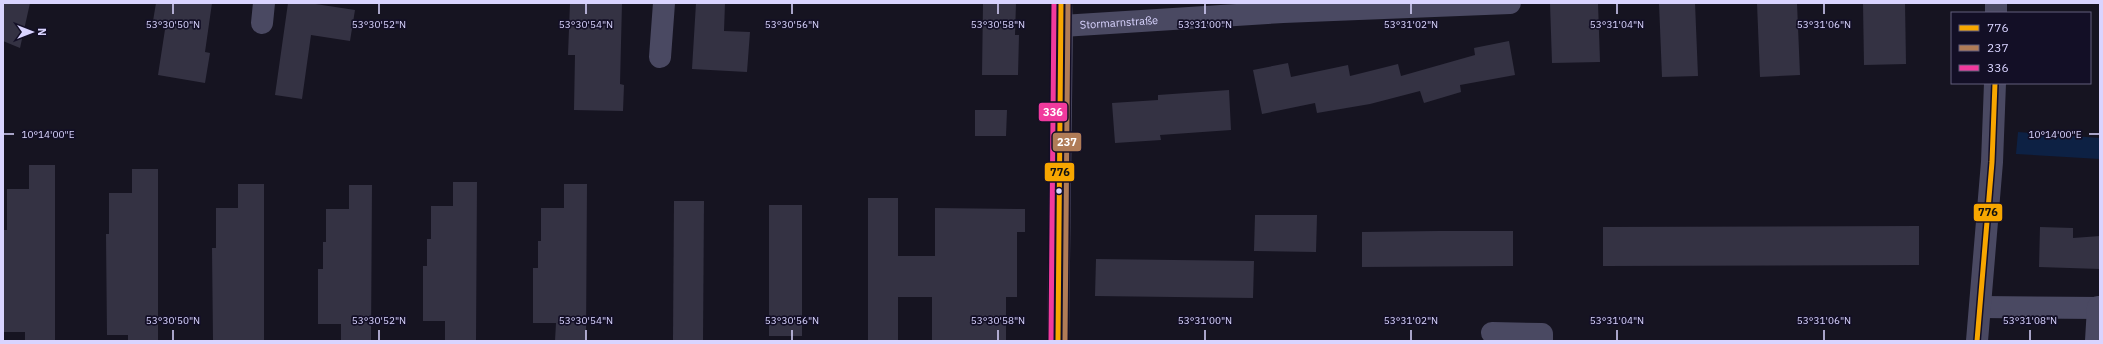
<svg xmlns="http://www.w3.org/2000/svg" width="2103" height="344" font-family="'IBM Plex Sans',sans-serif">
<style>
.water{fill:#0d2144}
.building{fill:#343243}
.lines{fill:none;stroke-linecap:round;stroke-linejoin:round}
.street{stroke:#4a4962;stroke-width:22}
.bus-1-casing{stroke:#130f26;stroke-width:8}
.bus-2-casing{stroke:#130f26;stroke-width:8}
.bus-3-casing{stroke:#130f26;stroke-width:8}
.bus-1{stroke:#f7a600;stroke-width:5}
.bus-2{stroke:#b07c57;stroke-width:5}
.bus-3{stroke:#f13a9d;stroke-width:5}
.ticks{fill:none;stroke:#d9d4ff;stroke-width:1.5}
.bus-dot{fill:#d9d4ff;stroke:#130f26;stroke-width:1.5}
.labels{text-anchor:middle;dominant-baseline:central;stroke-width:3.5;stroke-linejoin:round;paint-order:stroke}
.street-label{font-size:11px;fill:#d9d4ff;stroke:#130f26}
.ticks-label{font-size:10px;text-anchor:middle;fill:#d9d4ff;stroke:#130f26;stroke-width:3.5;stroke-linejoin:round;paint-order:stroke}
.line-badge{stroke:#130f26;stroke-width:1.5}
.badge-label{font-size:11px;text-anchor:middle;font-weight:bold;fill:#fff}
.pale-badge-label{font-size:11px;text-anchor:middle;font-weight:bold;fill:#111}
</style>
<rect width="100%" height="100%" fill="#161421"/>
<polygon class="water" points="2018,132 2100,138 2100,159 2016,154"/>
<g class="building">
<polygon points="3,3 30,3 20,48 3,41"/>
<polygon points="156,3 212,3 205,52 210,53 205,83 158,75 166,23 153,21"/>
<polygon points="288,3 309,3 355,10 350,41 311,35 302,99 275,95"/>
<polygon points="570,3 622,3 620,84 624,85 623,111 574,110 575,55 568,55"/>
<polygon points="696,3 725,3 724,31 750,32 747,72 692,69"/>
<polygon points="983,3 1016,3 1015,35 1019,35 1018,75 982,75"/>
<polygon points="1550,3 1598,3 1600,62 1552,63"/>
<polygon points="1659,3 1695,3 1698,76 1662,77"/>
<polygon points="1757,3 1797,3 1800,75 1760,77"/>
<polygon points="1863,3 1905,3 1906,64 1864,65"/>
<polygon points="1509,41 1515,75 1460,85 1461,92 1424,103 1420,91 1370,104 1317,113 1315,103 1262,114 1253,70 1288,63 1291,77 1348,65 1350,76 1398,64 1401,76 1475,55 1474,48"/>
<polygon points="1229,90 1231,130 1160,135 1161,140 1115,143 1112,103 1158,100 1158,95"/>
<polygon points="975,110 1007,110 1006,136 975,136"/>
<polygon points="29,165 55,165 55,341 25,341 25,332 4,332 3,230 7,230 7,189 29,189"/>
<polygon points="132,169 158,169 158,341 128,341 128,335 107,335 106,234 109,234 109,193 132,193"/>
<polygon points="453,182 477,182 476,341 445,341 445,321 423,321 423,266 427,266 427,239 431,239 431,206 453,206"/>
<polygon points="238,184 264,184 264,341 213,341 212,248 216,248 216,208 238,208"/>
<polygon points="564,184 587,184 586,341 555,341 556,323 533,323 533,268 538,268 538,241 541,241 541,208 564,208"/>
<polygon points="349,185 372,185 371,341 341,341 341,324 318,324 318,269 323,269 323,242 326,242 326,209 349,209"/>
<polygon points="868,198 898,198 898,256 935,256 935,208 1025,209 1025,232 1017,232 1017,297 1006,297 1006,341 932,341 932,297 898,297 898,340 868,340"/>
<polygon points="674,201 704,201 703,341 673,340"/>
<rect x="769" y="205" width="33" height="131"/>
<polygon points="1255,215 1317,215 1316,252 1254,251"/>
<polygon points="1919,226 1919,265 1603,266 1603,227"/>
<polygon points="2040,227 2073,228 2073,238 2100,236 2100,269 2039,267"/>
<polygon points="1438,231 1513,231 1513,266 1362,267 1362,232"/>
<polygon points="1096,259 1254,261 1253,298 1095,296"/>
</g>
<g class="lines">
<g class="street">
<polyline points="1996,13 1996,3"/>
<polyline points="262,23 264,3"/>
<path id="s1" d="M1062 26 1283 12 1510 3"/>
<polyline points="660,57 664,3"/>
<polyline points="1981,307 2100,308"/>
<polyline points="1492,333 1542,334 1542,341"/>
<polyline points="1058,341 1062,26 1061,3"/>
<polyline points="1977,341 1992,162 1995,83"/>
<polyline points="2096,341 2098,307"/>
</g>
<g class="bus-1-casing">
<g id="bus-1">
<polyline points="1058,341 1061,3"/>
<polyline points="1977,341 1992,162 1995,83"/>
</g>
</g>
<g class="bus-2-casing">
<polyline id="bus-2" points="1065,341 1068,3"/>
</g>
<g class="bus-3-casing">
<polyline id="bus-3" points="1051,341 1054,3"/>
</g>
<use href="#bus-1" class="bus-1"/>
<use href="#bus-2" class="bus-2"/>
<use href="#bus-3" class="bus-3"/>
</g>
<path class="ticks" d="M173 4V14M379 4V14M586 4V14M792 4V14M998 4V14M1205 4V14M1411 4V14M1617 4V14M1824 4V14M4 134H14M2089 134H2099M173 330V340M379 330V340M586 330V340M792 330V340M998 330V340M1205 330V340M1411 330V340M1617 330V340M1824 330V340M2030 330V340"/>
<circle class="bus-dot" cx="1059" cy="191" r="3.5"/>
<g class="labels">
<g class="street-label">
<text stroke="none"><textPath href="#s1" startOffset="57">Stormarnstraße</textPath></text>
</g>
</g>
<g class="ticks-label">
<text x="173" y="28">53°30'50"N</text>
<text x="379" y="28">53°30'52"N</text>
<text x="586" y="28">53°30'54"N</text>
<text x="792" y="28">53°30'56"N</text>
<text x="998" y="28">53°30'58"N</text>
<text x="1205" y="28">53°31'00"N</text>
<text x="1411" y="28">53°31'02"N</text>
<text x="1617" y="28">53°31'04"N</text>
<text x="1824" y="28">53°31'06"N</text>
<text x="2055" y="138">10°14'00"E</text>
<text x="48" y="138">10°14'00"E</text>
<text x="173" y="324">53°30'50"N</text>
<text x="379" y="324">53°30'52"N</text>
<text x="586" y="324">53°30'54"N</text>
<text x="792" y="324">53°30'56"N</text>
<text x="998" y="324">53°30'58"N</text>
<text x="1205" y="324">53°31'00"N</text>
<text x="1411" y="324">53°31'02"N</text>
<text x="1617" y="324">53°31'04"N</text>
<text x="1824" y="324">53°31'06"N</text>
<text x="2030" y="324">53°31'08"N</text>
</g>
<g class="line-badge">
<rect x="1038" y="102" width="30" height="20" rx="4" fill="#f13a9d"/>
<rect x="1052" y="132" width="30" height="20" rx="4" fill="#b07c57"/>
<rect x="1044" y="162" width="31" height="20" rx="4" fill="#f7a600"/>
<rect x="1973" y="203" width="30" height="19" rx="4" fill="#f7a600"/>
</g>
<g class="badge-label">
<text x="1053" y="116">336</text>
<text x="1067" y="146">237</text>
</g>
<g class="pale-badge-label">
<text x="1060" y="176">776</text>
<text x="1988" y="216">776</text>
</g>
<rect width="2103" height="344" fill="none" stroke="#d9d4ff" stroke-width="8"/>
<rect x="1951" y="12" width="140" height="72" fill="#130f26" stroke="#625e7d"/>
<rect x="1959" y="25" width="20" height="6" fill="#f7a600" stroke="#625e7d"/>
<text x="1987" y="32" font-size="12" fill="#d9d4ff">776</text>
<rect x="1959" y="45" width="20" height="6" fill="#b07c57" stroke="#625e7d"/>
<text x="1987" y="52" font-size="12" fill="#d9d4ff">237</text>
<rect x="1959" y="65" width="20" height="6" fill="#f13a9d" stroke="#625e7d"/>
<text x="1987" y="72" font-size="12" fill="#d9d4ff">336</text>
<g transform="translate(32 32) rotate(90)" stroke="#130f26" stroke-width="3" paint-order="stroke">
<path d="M0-3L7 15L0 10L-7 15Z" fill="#d9d4ff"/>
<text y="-6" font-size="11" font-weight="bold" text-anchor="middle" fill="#d9d4ff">N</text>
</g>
</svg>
